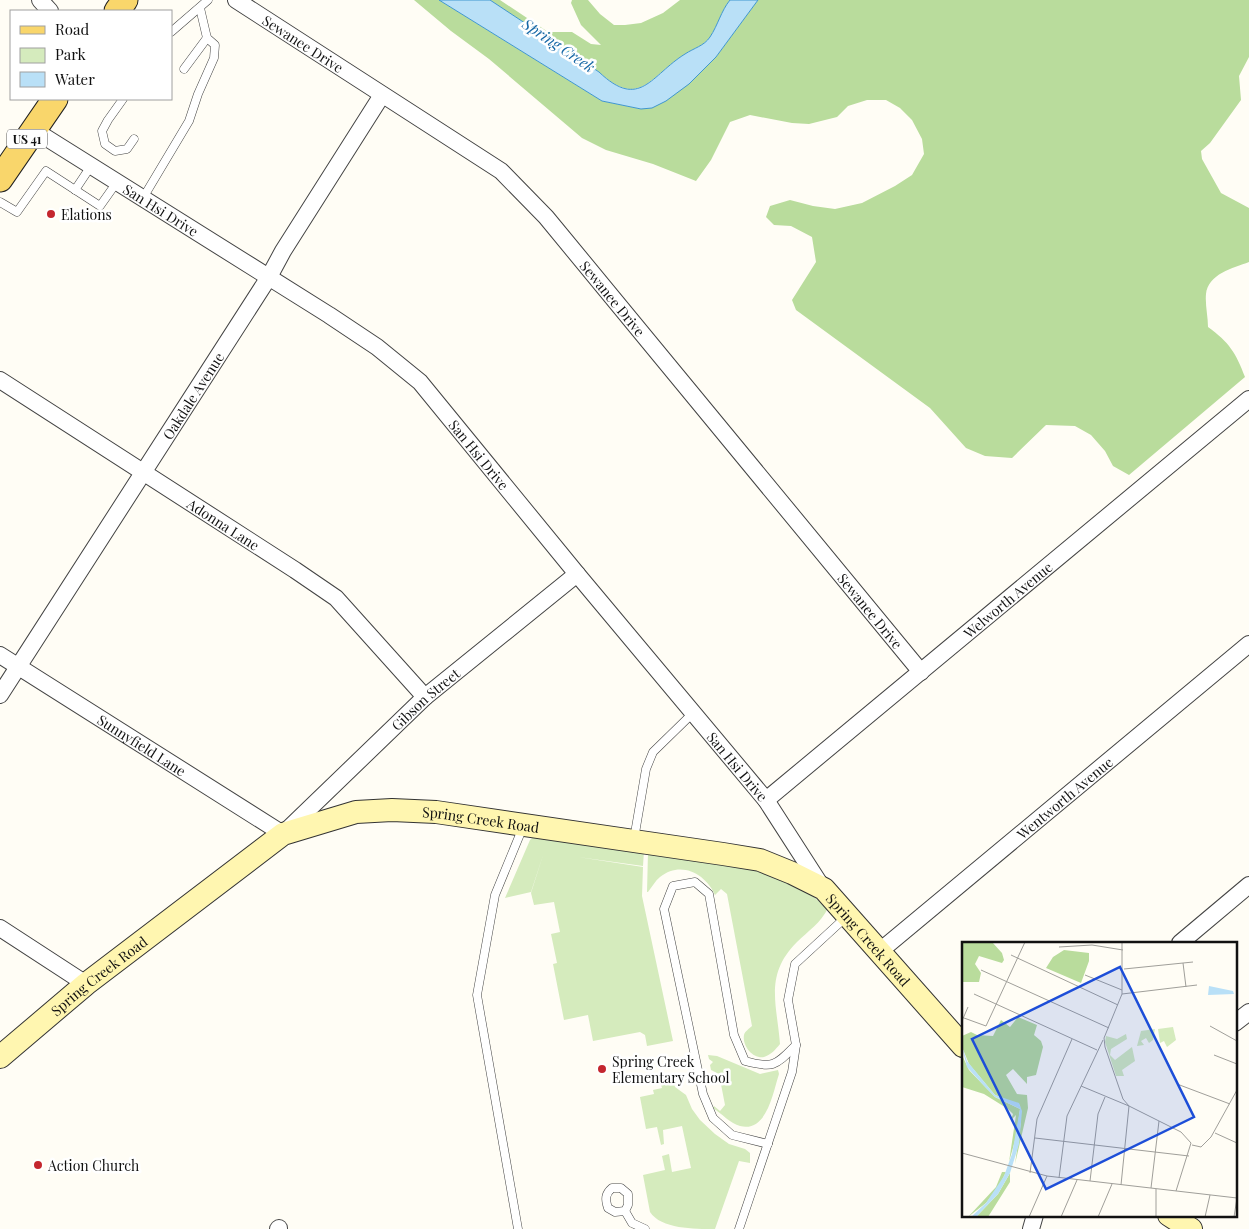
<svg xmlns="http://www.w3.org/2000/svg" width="1249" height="1229" font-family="'Playfair Display',serif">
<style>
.green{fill:#d5ebbd}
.forest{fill:#b9dc9c}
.water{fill:#b9e0f7;stroke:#3f96cf}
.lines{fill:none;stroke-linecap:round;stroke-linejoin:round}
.lane-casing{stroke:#444;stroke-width:9}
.street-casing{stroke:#444;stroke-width:18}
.secondary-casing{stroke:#333;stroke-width:24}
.primary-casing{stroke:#222;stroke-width:27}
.lane{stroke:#fff;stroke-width:8}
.street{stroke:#fff;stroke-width:16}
.secondary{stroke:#fff6b0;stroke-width:22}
.primary{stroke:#f9d66b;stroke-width:25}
.poi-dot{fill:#c4262e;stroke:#fff;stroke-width:2}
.labels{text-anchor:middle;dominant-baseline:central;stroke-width:5;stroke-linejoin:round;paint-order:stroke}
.shield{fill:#fff;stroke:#585858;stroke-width:1}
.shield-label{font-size:12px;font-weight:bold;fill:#111}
.street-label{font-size:14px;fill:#111;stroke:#fff}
.poi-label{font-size:14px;fill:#111;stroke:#fff;text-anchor:start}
.water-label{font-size:15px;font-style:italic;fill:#1768a6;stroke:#fff}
.inset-road{fill:none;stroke:#a09f9a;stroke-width:1}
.view{fill:#1d4ed8;fill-opacity:0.15;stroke:#1d4ed8;stroke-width:2.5}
.inset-edge{fill:none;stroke:#111;stroke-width:2.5}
</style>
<rect width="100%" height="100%" fill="#fffdf5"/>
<g class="green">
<polygon points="534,836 644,851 643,866 578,857 643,867 642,896 673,1041 647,1046 645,1035 640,1032 593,1041 588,1015 564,1020 553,964 557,963 551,934 560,932 554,902 534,905 531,893 544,852 531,892 505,898 530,840"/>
<path d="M648 852 752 868 802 888 828 908C821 923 808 931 797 942 764 975 777 1004 780 1044 776 1049 771 1055 764 1057 753 1059 742 1046 744 1035 745 1031 749 1029 752 1026L727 894 721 889 715 895C706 874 681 860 660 877 655 881 652 887 648 892H647Z"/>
<path d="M708 1055 717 1056 760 1074 778 1070 779 1074C773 1092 767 1133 740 1126 731 1124 721 1113 713 1108L714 1106 720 1111 725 1105 719 1074 711 1070 710 1065 713 1062 709 1059Z"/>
<path d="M673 1079 675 1087 686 1095 692 1109 700 1120 715 1134 729 1144 745 1149 750 1153V1163L739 1161 715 1229C694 1229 661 1229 650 1212L643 1175 665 1170 662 1156 669 1154 672 1172 691 1168 682 1126 663 1130 664 1144 661 1145 657 1127 646 1129 640 1097 654 1094 653 1090 662 1088 660 1081Z"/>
</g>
<g class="forest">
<path d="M414 0H439L602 101 641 109 716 57 758 0H1249V57L1239 76 1241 100 1210 143 1201 151 1202 159 1221 193 1249 208V262C1233 268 1208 274 1206 294 1205 305 1208 316 1208 327 1229 342 1236 353 1245 377L1129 475 1113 466 1105 451 1091 435 1075 426 1046 425 1012 458 985 456 966 448 930 408 796 310 792 300 816 262 812 237 791 226 774 225 766 217 770 206 790 200 813 206 835 209 862 203 895 186 912 175 924 154 922 139 912 120 900 108 886 100H867L848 106 837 117 809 124 792 123 750 115 730 122 711 160 696 181 653 164 606 150 582 138 489 59 451 31Z"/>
<path d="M490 0H500L548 32H572L591 44 601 45 581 25 571 3 572 0H588L600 14 614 25H625L641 23 663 13 680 0H730C721 11 718 25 710 37 704 46 694 48 685 54 651 75 640 110 599 72Z"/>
</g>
<path class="water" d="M439 0H490L599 72C640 111 651 75 685 54 694 48 704 46 710 37 718 25 721 11 730 0H758L716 57 689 84 666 101 652 108 641 109 602 101Z"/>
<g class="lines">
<g class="lane-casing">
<g id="lane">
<polyline points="171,32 208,0"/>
<polyline points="184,69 207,38"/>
<polyline points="123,99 108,120 102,131 105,144 115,151 127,149 134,139"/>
<polyline points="75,190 91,166"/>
<polyline points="143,198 189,121 198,94 214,58 215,45 207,38 200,8"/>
<polyline points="0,202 17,212 46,171 100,206 117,182"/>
<polyline points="634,839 646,769 653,752 693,713"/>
<path d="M768 1144 732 1135 713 1118 703 1094 664 909 673 886 695 882 709 894 734 1035 745 1061C774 1069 776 1065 796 1045"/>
<path d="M612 1188H621L628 1194V1205L625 1211 615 1212 608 1208C605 1199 605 1194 612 1188Z"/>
<polyline points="625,1211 632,1223 645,1229"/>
<polyline points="518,1229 477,995 495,895 523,827"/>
<polyline points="739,1229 792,1072 796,1045 788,1000 795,964 846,917"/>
</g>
</g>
<g class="street-casing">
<g id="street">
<polyline points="40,0 50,11"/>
<path id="s1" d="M236 0 501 171 546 217 921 672"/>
<path id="s2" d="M34 130 329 315 377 347 420 382 577 574 766 800 822 887"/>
<path id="s3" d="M0 380 295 570 336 598 425 697"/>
<path id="s4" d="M0 655 283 834 425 697 577 574"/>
<path id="s5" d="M0 695 269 277 283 251 382 95"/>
<path id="s6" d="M766 800 1249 399"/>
<polyline points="0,928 86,984"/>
<polyline points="1180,943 1249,885"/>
<path id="s7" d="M880 951 1249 644"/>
<polyline points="1235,1023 1249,1012"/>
<polyline points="278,1229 279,1228"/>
<polyline points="1031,1229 1035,1215"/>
</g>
</g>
<g class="secondary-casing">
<g id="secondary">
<path id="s8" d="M0 1057 86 984 283 834 356 812 392 810 436 812 723 854 760 860 792 873 824 889 963 1046"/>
<polyline points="1169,1215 1191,1229"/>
</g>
</g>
<g class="primary-casing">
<g id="primary">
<polyline points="117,11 125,0"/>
<polyline points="0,179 55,99"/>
</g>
</g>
<use href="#lane" class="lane"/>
<use href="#street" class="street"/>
<use href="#secondary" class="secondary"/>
<use href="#primary" class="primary"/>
</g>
<g class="poi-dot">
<circle cx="51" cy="214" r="5"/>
<circle cx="602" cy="1069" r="5"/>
<circle cx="38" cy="1165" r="5"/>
</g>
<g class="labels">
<rect class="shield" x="7" y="129.5" width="40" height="19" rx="4"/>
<g class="shield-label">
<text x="27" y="139">US 41</text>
</g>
<g class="street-label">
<text stroke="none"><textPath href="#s1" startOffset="80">Sewanee Drive</textPath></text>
<text stroke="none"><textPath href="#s2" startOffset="150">San Hsi Drive</textPath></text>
<text stroke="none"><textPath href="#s1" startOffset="485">Sewanee Drive</textPath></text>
<text stroke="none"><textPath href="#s5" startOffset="356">Oakdale Avenue</textPath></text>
<text stroke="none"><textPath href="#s2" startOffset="555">San Hsi Drive</textPath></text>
<text stroke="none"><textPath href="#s3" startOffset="266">Adonna Lane</textPath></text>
<text stroke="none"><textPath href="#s6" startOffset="314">Welworth Avenue</textPath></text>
<text stroke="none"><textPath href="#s1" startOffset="890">Sewanee Drive</textPath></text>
<text stroke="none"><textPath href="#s4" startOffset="531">Gibson Street</textPath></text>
<text stroke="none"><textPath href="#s4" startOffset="168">Sunnyfield Lane</textPath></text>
<text stroke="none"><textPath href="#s2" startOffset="960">San Hsi Drive</textPath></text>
<text stroke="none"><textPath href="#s7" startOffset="240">Wentworth Avenue</textPath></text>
<text stroke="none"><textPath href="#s8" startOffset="562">Spring Creek Road</textPath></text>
<text stroke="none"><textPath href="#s8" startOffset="982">Spring Creek Road</textPath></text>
<text stroke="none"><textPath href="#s8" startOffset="128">Spring Creek Road</textPath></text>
</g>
<g class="poi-label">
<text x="61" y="214">Elations</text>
<text x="612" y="1061">Spring Creek<tspan x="612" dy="16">Elementary School</tspan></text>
<text x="48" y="1165">Action Church</text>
</g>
<g class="water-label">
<text transform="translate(559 45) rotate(34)">Spring Creek</text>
</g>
</g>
<g transform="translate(962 942)">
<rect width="275" height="275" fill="#fffdf5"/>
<path d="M211 85 214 98 205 105 202 99 198 101 196 87ZM193 87 191 98 187 101 184 96 179 99 182 103 175 104 179 89ZM164 92 165 97 149 107 148 113 153 118 170 105 173 119 160 128 162 134H154L143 100 144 94 155 97Z" fill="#d5ebbd"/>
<path d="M0 0H30L40 11 42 18 40 21 17 14 13 22 19 31 17 40H0ZM102 8 127 11V19L119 41 84 26 91 15ZM56 75 75 83 72 93 79 99 81 105 74 133 65 135V142L51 127 44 133 55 152 65 153 66 166 53 222 59 180 58 163 33 153 7 122 0 105V94L9 90 15 93 31 94 39 78 48 85ZM0 113 7 128 33 155 58 167 54 195 47 220 54 173 49 178 51 172 46 167 22 152 0 145ZM40 230H44L37 244 24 261 6 275 34 245ZM48 231V240L26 275H14L36 252Z" fill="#b9dc9c"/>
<path d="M247 44 271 49 272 52 246 53ZM0 105 5 119 33 153 57 161 60 169 57 202 48 231 36 252 14 275H9L24 261 42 234 50 212 58 167 33 155 23 145 5 125Z" fill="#b9e0f7"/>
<path class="inset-road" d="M160 0V52L142 96 143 105 161 157 167 164 219 190 229 201 214 249M97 5 130 3 161 8M49 13 156 63M221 21 224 45M162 27 231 20M19 28 147 86M123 33 160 48M12 52 135 108M160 52 235 43M2 76 24 84 63 0M0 79 6 65M248 84 275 99M252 113 275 122M215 142 268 162M119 144 167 164 159 243M253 191 275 201M73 196 227 214M230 203 239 205 249 195 275 148M0 211 85 234 275 256M68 231 75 177 110 97M97 236 105 174 141 98M128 239 136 172 143 155M189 246 197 179M67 275 85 234M99 275 115 238M136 275 150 242M194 275V247M243 275 248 253M272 275 275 256"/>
<path class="view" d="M158 25 232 175 84 247 10 97Z"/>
<rect width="275" height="275" class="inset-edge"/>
</g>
<rect x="10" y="10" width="162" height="90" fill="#ffffff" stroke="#a0a0a0"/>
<rect x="20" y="26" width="25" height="8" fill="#f9d66b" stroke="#a0a0a0"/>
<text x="55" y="35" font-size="15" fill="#111111">Road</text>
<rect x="20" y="48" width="25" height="15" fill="#d5ebbd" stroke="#a0a0a0"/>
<text x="55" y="60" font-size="15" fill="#111111">Park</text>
<rect x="20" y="72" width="25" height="15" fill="#b9e0f7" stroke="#a0a0a0"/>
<text x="55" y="85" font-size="15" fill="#111111">Water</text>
</svg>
